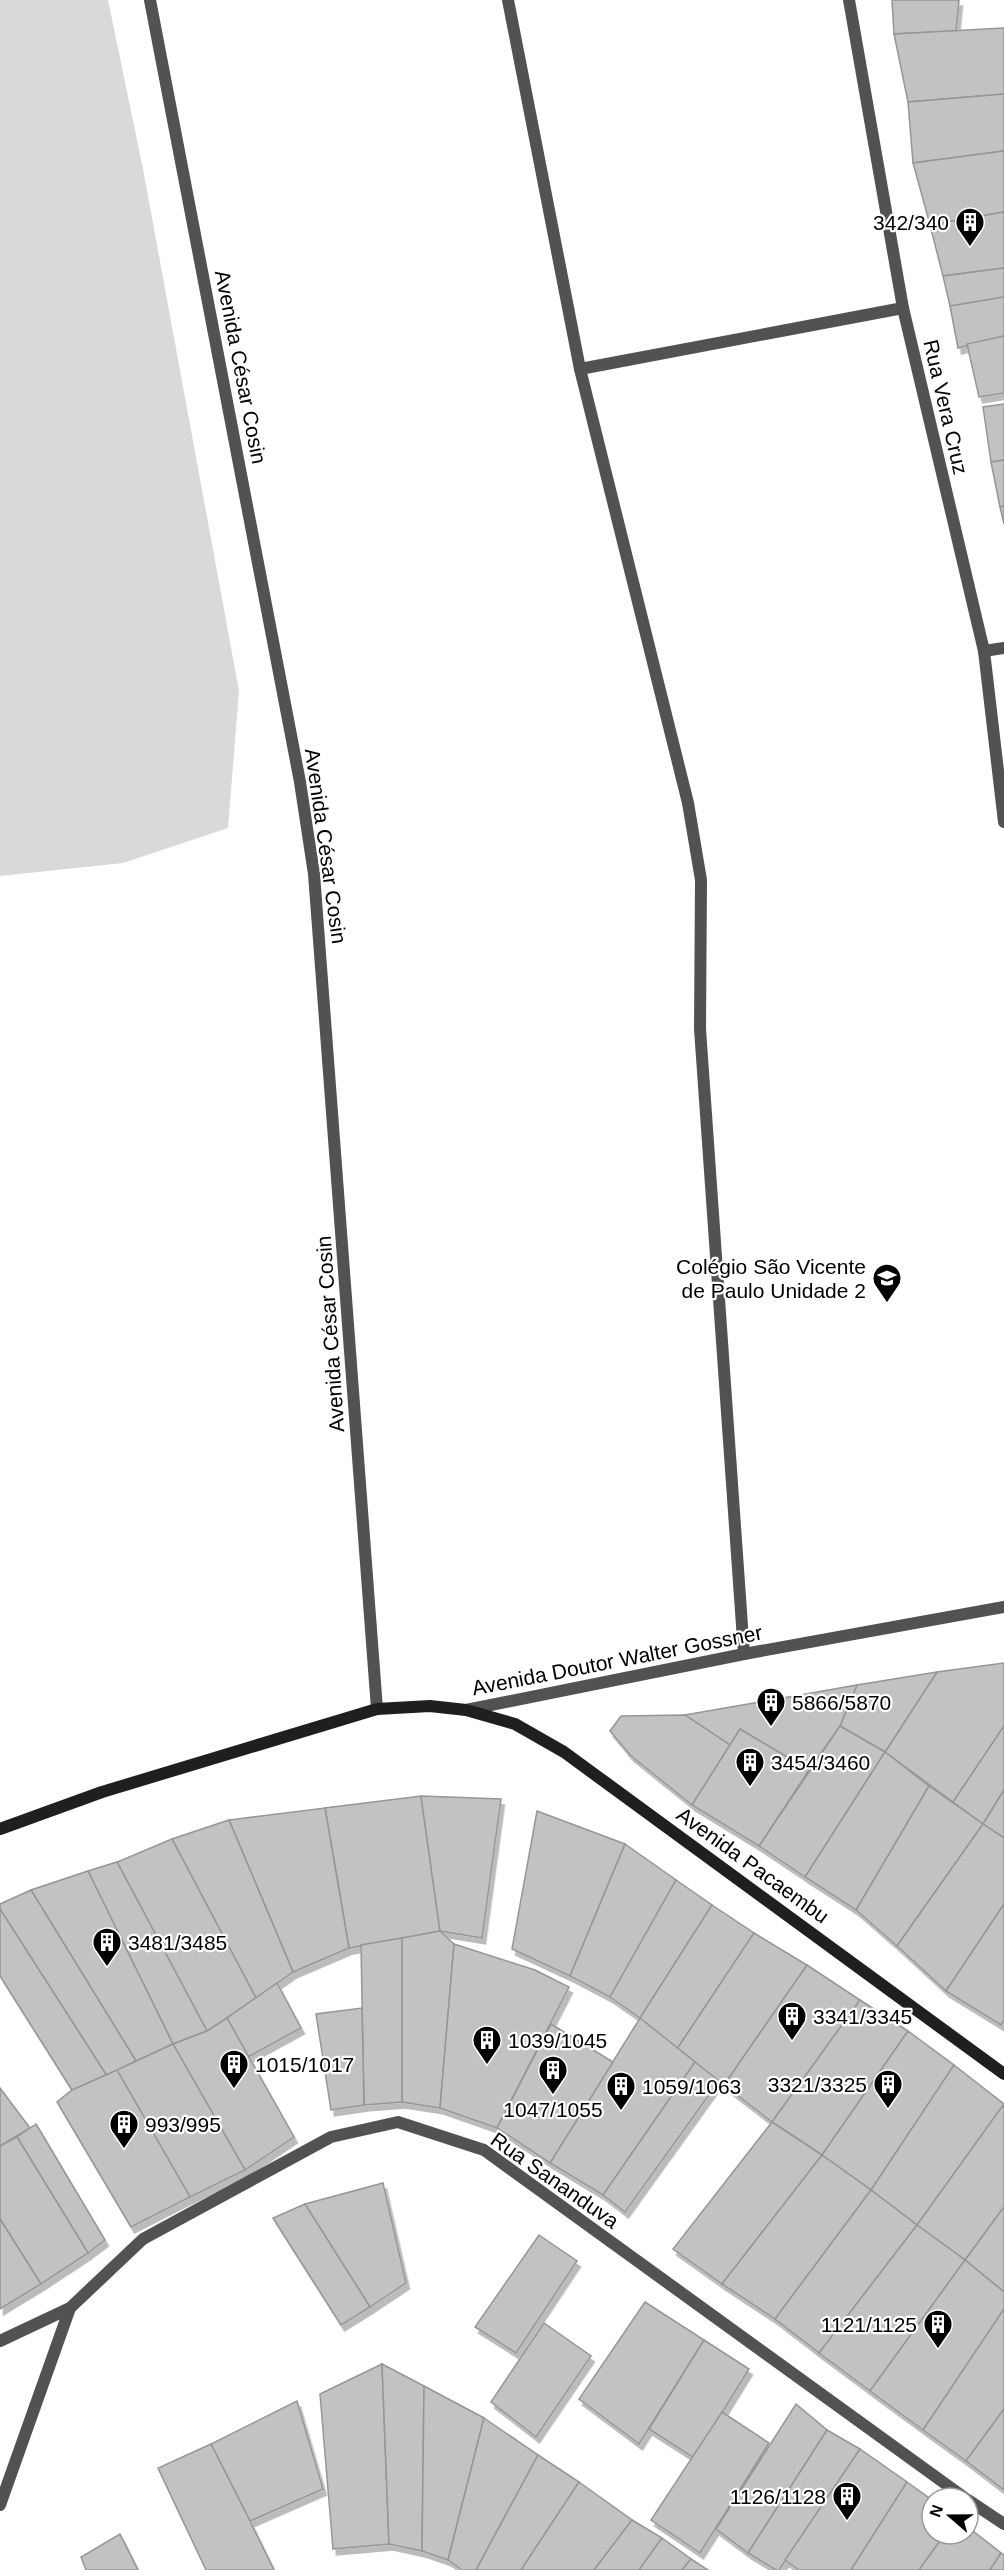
<svg xmlns="http://www.w3.org/2000/svg" width="1004" height="2570" font-family="Arial,sans-serif">
<style>
.green{fill:#d9d9d9}
.building{fill:#c2c2c2;stroke:#969696;stroke-width:1.5;filter:url(#shadow)}
.lines{fill:none;stroke-linecap:round;stroke-linejoin:round}
.minor{stroke:#525252;stroke-width:12}
.secondary{stroke:#1f1f1f;stroke-width:12}
.labels{text-anchor:middle;dominant-baseline:central;stroke-width:4.5;stroke-linejoin:round;paint-order:stroke}
.poi-label{font-size:21px;fill:#000;stroke:#fff;text-anchor:start}
.street-label{font-size:21px;fill:#000;stroke:#fff}
</style>
<defs>
<filter id="shadow"><feDropShadow dx="3.5" dy="6" stdDeviation="0" flood-color="#0004"/></filter>
</defs>
<rect width="100%" height="100%" fill="#fff"/>
<polygon class="green" points="0,0 108,0 143,169 239,691 228,828 123,863 0,876"/>
<g class="building">
<polygon points="892,0 959,0 956,31 894,34"/>
<polygon points="1004,28 1004,94 908,102 894,34"/>
<polygon points="1004,94 1004,151 913,163 908,102"/>
<polygon points="1004,151 1004,212 930,225 913,163"/>
<polygon points="1004,212 1004,268 943,276 930,225"/>
<polygon points="1004,268 1004,297 950,306 943,276"/>
<polygon points="1004,297 1004,336 958,348 950,306"/>
<polygon points="1004,336 1004,393 979,397 967,344"/>
<polygon points="1004,404 1004,460 991,462 983,407"/>
<polygon points="1004,460 1004,506 1000,507 991,462"/>
<polygon points="1004,506 1004,524 1000,507"/>
<polygon points="1004,1663 1004,1726 953,1802 885,1752 937,1672"/>
<polygon points="937,1672 885,1752 840,1726 857,1685"/>
<polygon points="857,1685 840,1726 809,1770 740,1729 730,1745 685,1715"/>
<polygon points="685,1715 730,1745 692,1805 630,1755 610,1731 621,1716"/>
<polygon points="840,1726 885,1752 805,1877 759,1846"/>
<polygon points="1004,1726 1004,1790 983,1824 953,1802"/>
<polygon points="740,1729 809,1770 759,1846 692,1805"/>
<polygon points="885,1752 929,1786 856,1910 805,1877"/>
<polygon points="929,1786 983,1824 897,1946 856,1910"/>
<polygon points="1004,1790 1004,1838 983,1824"/>
<polygon points="421,1796 440,1931 349,1948 325,1808"/>
<polygon points="421,1796 501,1799 482,1938 440,1931"/>
<polygon points="325,1808 349,1948 293,1972 229,1820"/>
<polygon points="537,1811 625,1844 570,1976 512,1949"/>
<polygon points="229,1820 293,1972 256,1998 172,1839"/>
<polygon points="983,1824 1004,1838 1004,1904 946,1991 897,1946"/>
<polygon points="172,1839 256,1998 207,2031 117,1862"/>
<polygon points="625,1844 676,1880 610,1997 570,1976"/>
<polygon points="117,1862 207,2031 173,2044 88,1871"/>
<polygon points="88,1871 173,2044 136,2061 31,1890"/>
<polygon points="676,1880 712,1905 640,2018 610,1997"/>
<polygon points="31,1890 136,2061 107,2076 0,1909 0,1904"/>
<polygon points="1004,1904 1004,2020 1001,2025 946,1991"/>
<polygon points="712,1905 754,1933 677,2049 640,2018"/>
<polygon points="0,1909 107,2076 72,2090 0,1976"/>
<polygon points="440,1931 454,1944 440,2108 402,2102 402,1938"/>
<polygon points="754,1933 807,1965 724,2085 677,2049"/>
<polygon points="402,1938 402,2102 364,2105 361,1945"/>
<polygon points="454,1944 535,1970 569,1987 497,2128 440,2108"/>
<polygon points="807,1965 860,2000 772,2122 724,2085"/>
<polygon points="277,1983 301,2028 248,2057 227,2018"/>
<polygon points="860,2000 908,2031 822,2155 772,2122"/>
<polygon points="362,2008 364,2105 331,2110 316,2014"/>
<polygon points="227,2018 294,2137 245,2170 173,2044 207,2031"/>
<polygon points="640,2018 695,2062 603,2195 550,2163"/>
<polygon points="551,2024 613,2062 550,2163 497,2128"/>
<polygon points="908,2031 954,2065 871,2190 822,2155"/>
<polygon points="173,2044 245,2170 190,2197 117,2070"/>
<polygon points="695,2062 719,2081 625,2212 603,2195"/>
<polygon points="954,2065 1004,2104 917,2225 871,2190"/>
<polygon points="117,2070 190,2197 131,2227 57,2102 72,2090"/>
<polygon points="0,2088 30,2128 0,2146"/>
<polygon points="1004,2104 1004,2207 965,2260 917,2225"/>
<polygon points="772,2122 822,2155 722,2284 673,2249"/>
<polygon points="36,2124 105,2240 88,2253 17,2137"/>
<polygon points="17,2137 88,2253 41,2284 0,2219 0,2146"/>
<polygon points="822,2155 871,2190 775,2319 722,2284"/>
<polygon points="383,2183 406,2283 370,2307 305,2204"/>
<polygon points="871,2190 917,2225 819,2353 775,2319"/>
<polygon points="305,2204 370,2307 341,2325 273,2218"/>
<polygon points="1004,2207 1004,2292 965,2260"/>
<polygon points="0,2219 41,2284 0,2309"/>
<polygon points="917,2225 965,2260 870,2391 819,2353"/>
<polygon points="539,2235 577,2261 516,2353 475,2327"/>
<polygon points="965,2260 1004,2292 1004,2309 923,2430 870,2391"/>
<polygon points="645,2302 704,2340 639,2444 579,2399"/>
<polygon points="1004,2309 1004,2409 966,2461 923,2430"/>
<polygon points="544,2323 591,2356 536,2437 491,2402"/>
<polygon points="704,2340 749,2369 694,2458 649,2429"/>
<polygon points="382,2364 389,2544 333,2549 320,2394"/>
<polygon points="382,2364 424,2386 422,2551 389,2544"/>
<polygon points="424,2386 484,2418 448,2560 422,2551"/>
<polygon points="297,2401 323,2489 250,2521 211,2444"/>
<polygon points="796,2404 827,2430 748,2553 716,2529"/>
<polygon points="1004,2409 1004,2490 966,2461"/>
<polygon points="722,2412 769,2443 700,2553 651,2520"/>
<polygon points="484,2418 538,2455 476,2570 462,2570 448,2560"/>
<polygon points="827,2430 860,2449 779,2570 776,2570 748,2553"/>
<polygon points="211,2444 250,2521 274,2570 206,2570 158,2468"/>
<polygon points="860,2449 907,2482 851,2570 799,2570 785,2560"/>
<polygon points="538,2455 579,2482 521,2570 476,2570"/>
<polygon points="579,2482 632,2520 594,2570 521,2570"/>
<polygon points="907,2482 932,2500 932,2534 945,2534 919,2570 851,2570"/>
<polygon points="632,2520 662,2538 639,2570 594,2570"/>
<polygon points="968,2527 1001,2553 990,2570 919,2570 945,2534 968,2534"/>
<polygon points="120,2534 138,2570 86,2570 81,2557"/>
<polygon points="662,2538 691,2559 682,2570 639,2570"/>
<polygon points="1001,2553 1004,2555 1004,2570 990,2570"/>
<polygon points="691,2559 708,2570 682,2570"/>
</g>
<g class="lines">
<g class="minor">
<polyline points="150,0 300,782 314,874 377,1709"/>
<polyline points="508,0 580,369 688,803 701,880 700,1029 744,1654"/>
<polyline points="849,0 903,308 984,651 1004,822"/>
<polyline points="580,369 903,308"/>
<polyline points="984,651 1004,648"/>
<polyline points="466,1710 744,1654 1004,1607"/>
<polyline points="0,2341 70,2308 143,2239 331,2137 398,2122 484,2150 965,2498"/>
<polyline points="968,2500 1004,2524"/>
<polyline points="0,2505 70,2308"/>
</g>
<polyline class="secondary" points="0,1829 102,1792 377,1709 430,1706 466,1710 515,1724 564,1752 1004,2074"/>
</g>
<defs>
<g id="building-pin" transform="scale(1.5)"><path d="M0 17L-7.5 6A9.5 9.5 0 1 1 7.5 6Z" fill="#000" stroke="#fff"/><path d="M-4-6H4V6H1V3H-1V6H-4ZM-2.5-4.3h1.7v1.8h-1.7ZM.8-4.3h1.7v1.8H.8ZM-2.5-1h1.7V.8h-1.7ZM.8-1h1.7V.8H.8Z" fill="#fff"/></g>
<g id="school-pin" transform="scale(1.5)"><path d="M0 17L-7.5 6A9.5 9.5 0 1 1 7.5 6Z" fill="#000" stroke="#fff"/><path d="M0-5L7-2L0 1L-7-2ZM-4 1L0 2.5L4 1V4Q0 6-4 4Z" fill="#fff"/></g>
</defs>
<g fill-rule="evenodd">
<use href="#building-pin" x="970" y="222"/>
<use href="#school-pin" x="887" y="1278"/>
<use href="#building-pin" x="771" y="1702"/>
<use href="#building-pin" x="750" y="1762"/>
<use href="#building-pin" x="107" y="1942"/>
<use href="#building-pin" x="792" y="2016"/>
<use href="#building-pin" x="487" y="2040"/>
<use href="#building-pin" x="234" y="2064"/>
<use href="#building-pin" x="553" y="2070"/>
<use href="#building-pin" x="888" y="2084"/>
<use href="#building-pin" x="621" y="2086"/>
<use href="#building-pin" x="124" y="2124"/>
<use href="#building-pin" x="938" y="2324"/>
<use href="#building-pin" x="847" y="2496"/>
</g>
<g class="labels">
<g class="poi-label">
<text x="949" y="222" text-anchor="end">342/340</text>
<text x="866" y="1266" text-anchor="end">Colégio São Vicente<tspan x="866" dy="24">de Paulo Unidade 2</tspan></text>
<text x="792" y="1702">5866/5870</text>
<text x="771" y="1762">3454/3460</text>
<text x="128" y="1942">3481/3485</text>
<text x="813" y="2016">3341/3345</text>
<text x="508" y="2040">1039/1045</text>
<text x="255" y="2064">1015/1017</text>
<text x="867" y="2084" text-anchor="end">3321/3325</text>
<text x="642" y="2086">1059/1063</text>
<text x="553" y="2109" text-anchor="middle">1047/1055</text>
<text x="145" y="2124">993/995</text>
<text x="917" y="2324" text-anchor="end">1121/1125</text>
<text x="826" y="2496" text-anchor="end">1126/1128</text>
</g>
<g class="street-label">
<text transform="translate(241 367) rotate(79)">Avenida César Cosin</text>
<text transform="translate(946 407) rotate(77)">Rua Vera Cruz</text>
<text transform="translate(326 846) rotate(82)">Avenida César Cosin</text>
<text transform="translate(330 1334) rotate(-94)">Avenida César Cosin</text>
<text transform="translate(617 1660) rotate(-11)">Avenida Doutor Walter Gossner</text>
<text transform="translate(753 1865) rotate(36)">Avenida Pacaembu</text>
<text transform="translate(555 2180) rotate(35)">Rua Sananduva</text>
</g>
</g>
<g transform="translate(950 2516) rotate(290)"><circle r="28" fill="#ffffff" stroke="#999999" stroke-width="1.5"/>
<path d="M0-4.5L10 22L0 15L-10 22Z" fill="#000000"/>
<text y="-9" font-size="16" font-weight="bold" text-anchor="middle" fill="#000000">N</text>
</g>
</svg>
